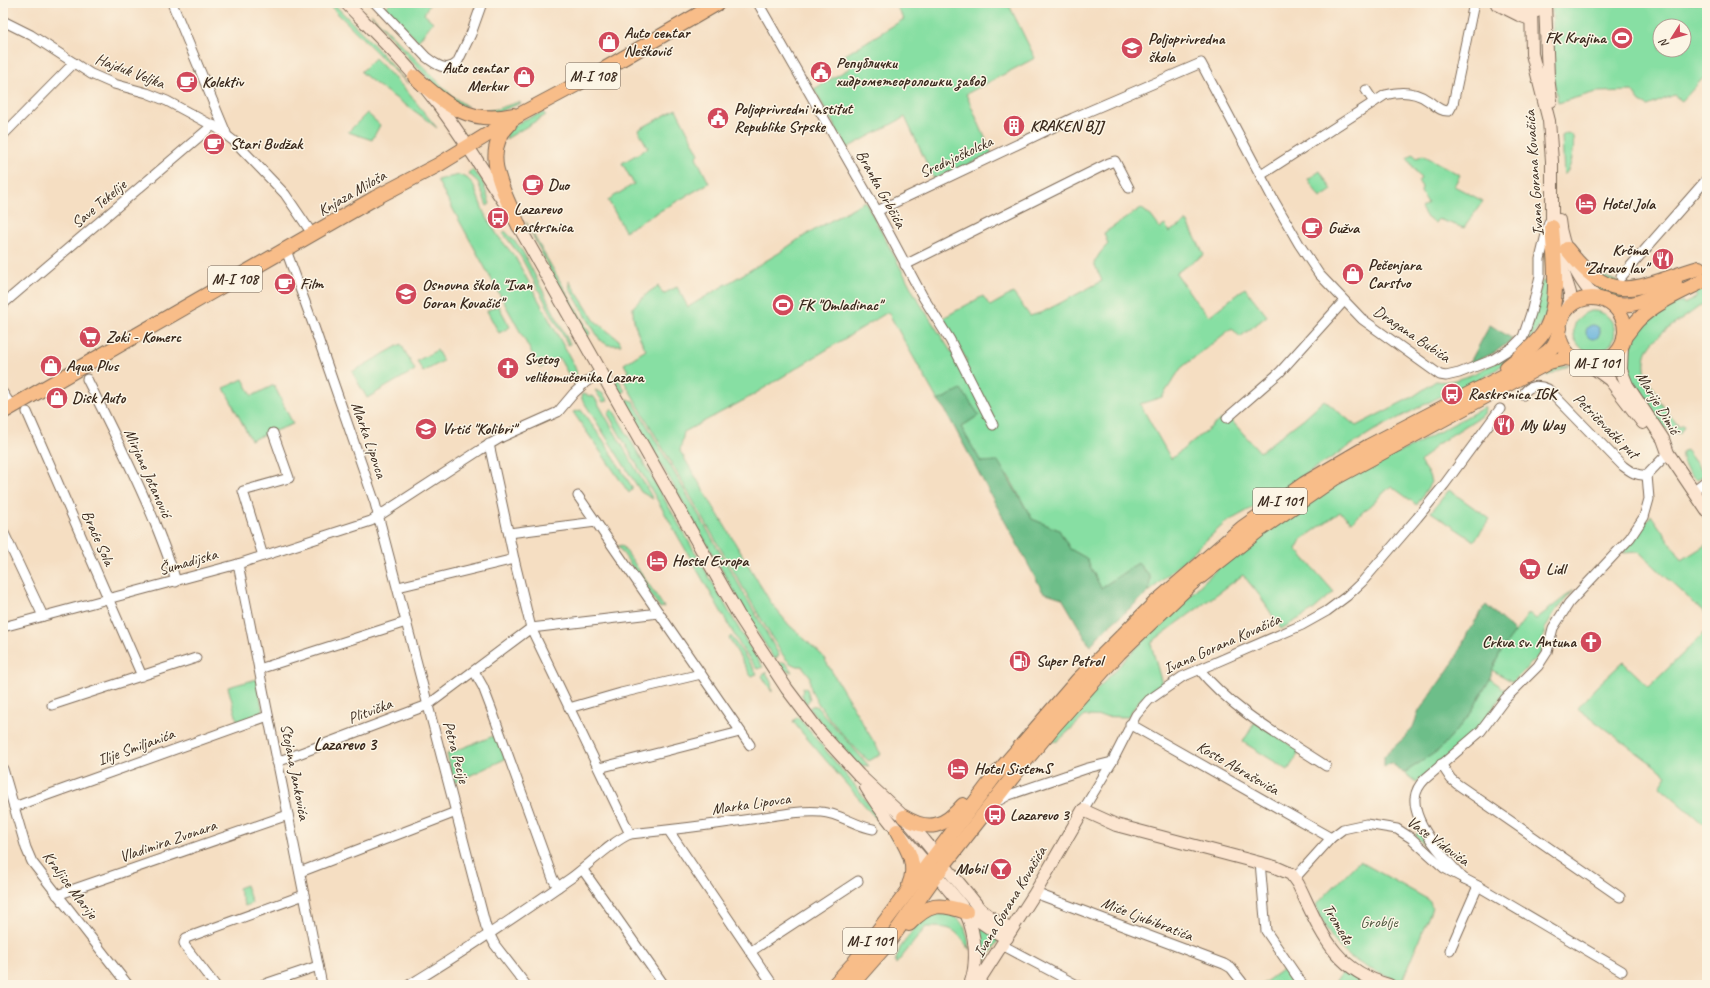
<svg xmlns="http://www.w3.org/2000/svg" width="1710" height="988" font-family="Caveat,sans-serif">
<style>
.green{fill:#87dfa3;stroke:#618460;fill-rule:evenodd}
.forest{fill:#6dbe89;stroke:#547454}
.water{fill:#62b1dc;stroke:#4e6e7d}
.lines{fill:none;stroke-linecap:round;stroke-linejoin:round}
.street-casing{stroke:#7c6957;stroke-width:11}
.secondary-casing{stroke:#7c6957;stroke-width:14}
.primary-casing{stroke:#7c6957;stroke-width:16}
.street{stroke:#fff;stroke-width:9}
.secondary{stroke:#fce5d0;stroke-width:12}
.primary{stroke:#f8bd89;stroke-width:14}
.labels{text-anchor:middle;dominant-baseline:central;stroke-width:3;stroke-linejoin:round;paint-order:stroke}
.shield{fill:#fcf5e5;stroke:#75675a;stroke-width:1}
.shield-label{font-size:15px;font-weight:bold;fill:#3b2a1e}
.poi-label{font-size:16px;font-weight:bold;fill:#3b2a1e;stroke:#fcf5e5;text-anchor:start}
.street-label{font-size:16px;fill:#3b2a1e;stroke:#fcf5e5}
.park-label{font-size:16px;fill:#4e573f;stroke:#fcf5e5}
.neighbourhood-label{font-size:17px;font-weight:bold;fill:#3b2a1e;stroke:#fcf5e5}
</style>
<rect width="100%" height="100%" fill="#fcf5e5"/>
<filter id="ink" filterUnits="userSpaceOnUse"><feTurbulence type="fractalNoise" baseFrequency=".025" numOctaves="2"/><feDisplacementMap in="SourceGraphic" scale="8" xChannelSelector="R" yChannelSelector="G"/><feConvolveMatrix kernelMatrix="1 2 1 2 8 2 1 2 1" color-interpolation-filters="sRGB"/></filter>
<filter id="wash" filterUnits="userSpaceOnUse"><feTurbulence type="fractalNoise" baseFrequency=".012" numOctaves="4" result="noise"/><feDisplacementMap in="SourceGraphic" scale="16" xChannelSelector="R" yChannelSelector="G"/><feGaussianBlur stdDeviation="0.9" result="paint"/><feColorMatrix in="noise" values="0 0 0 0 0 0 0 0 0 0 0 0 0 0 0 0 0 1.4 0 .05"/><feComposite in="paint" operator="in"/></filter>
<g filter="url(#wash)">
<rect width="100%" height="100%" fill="#f5dec2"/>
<g class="green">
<polygon points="327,3 333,3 373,44 408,84"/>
<polygon points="390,3 430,3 424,14 433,22 418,41 385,8"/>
<polygon points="894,3 1008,3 1035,58 966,94 992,154 934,179 905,117 847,148 814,89 850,68 840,58 904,19"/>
<path d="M1552 3H1707V74L1682 101 1674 95 1648 106 1640 102 1632 91 1596 92 1558 103 1554 82ZM1660 26H1684V50H1660Z"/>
<polygon points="371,14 452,96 468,107 452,102 411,61"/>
<path d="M375 58 405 89 437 128C413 108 385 93 361 72Z"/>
<polygon points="518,102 521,103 496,113 484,111 497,109"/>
<polygon points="676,109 699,154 696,157 709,183 625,231 608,200 634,184 622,163 648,148 638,130"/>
<polygon points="367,113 380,125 372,140 348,132"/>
<polygon points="542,113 544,113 546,115 506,139 507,131 523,120"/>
<path d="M1567 133 1572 135C1576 142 1572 170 1564 175L1562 136Z"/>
<polygon points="1413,154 1417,158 1423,155 1460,175 1454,186 1483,201 1464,228 1438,219 1435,223 1427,218 1421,208 1428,203 1421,192 1422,187 1418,181 1421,179 1407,158"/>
<polygon points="472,170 482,180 490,204 487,206 478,182 468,173"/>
<polygon points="1320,171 1332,190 1320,198 1308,179"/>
<path d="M459 175 467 178 473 184 484 213 498 236 515 257 574 365C576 370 579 376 573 379L570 377 559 358 540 368 437 180Z"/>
<path d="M865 201 916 297 959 364 967 361 943 318 983 296 990 306 1013 293 1030 316 1043 312 1102 281 1094 263 1100 253 1108 244 1104 233 1141 208 1151 216 1160 228 1165 225 1169 232 1187 221 1204 255 1176 273 1197 303 1209 316 1245 288 1267 316 1240 337 1232 328 1181 368 1162 397 1140 404 1171 459 1221 419 1224 425 1231 420 1260 452 1303 419 1324 400 1356 426 1414 396 1436 381C1460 385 1492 365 1511 353L1514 356 1497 369 1481 379 1445 394 1373 431 1263 502 1225 523 1149 592 1150 577 1138 563 1101 588 1086 558 1070 549 1059 530 1032 519 1009 477 981 462 961 427 979 415 961 390 938 401 888 312 748 398 684 432 680 451 771 603 789 625 822 655 881 754 869 761C856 751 819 709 813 694 810 688 810 683 810 676L802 666C787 668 780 649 772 638L624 381 625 375 628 371 624 364 646 350C639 337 632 322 633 307L649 292 658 286 663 294 677 287 688 307 779 253 799 239Z"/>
<polygon points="526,222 588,330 590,333 588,336 587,337 563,296"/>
<polygon points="505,231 519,246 524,254 570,344 568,345 521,257 503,233"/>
<polygon points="1548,234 1550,275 1547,315 1525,347 1523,344 1528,340 1542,281 1545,282 1548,281 1549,274 1545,256"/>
<path d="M1576 265 1644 292C1628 301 1607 300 1591 288 1585 284 1581 271 1576 265Z"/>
<polygon points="569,281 595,321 619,340 621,345 608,345 600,340 570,289"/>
<path d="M1707 284V301C1697 308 1687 316 1676 323 1657 337 1640 347 1646 375 1649 385 1659 392 1660 402L1679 427 1683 424 1684 426 1680 433C1663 438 1632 389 1629 375 1627 362 1630 344 1638 333L1636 330C1646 315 1666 307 1682 301L1684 304 1697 297 1695 294Z"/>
<polygon points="498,305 510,327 499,333 487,311"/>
<path d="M1590 311C1618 309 1624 347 1598 351 1572 356 1563 320 1590 311ZM1589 327 1599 328 1600 332 1599 336 1594 338 1590 337 1587 330Z"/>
<polygon points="401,344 415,370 367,398 352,372"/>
<polygon points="437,350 443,361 423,372 417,361"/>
<polygon points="1570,365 1547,376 1545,372 1547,368"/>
<polygon points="616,375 624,389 624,392 621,394 616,386"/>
<polygon points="243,379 252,396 274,385 293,424 251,440 224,388"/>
<polygon points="595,390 602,393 608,401 603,402"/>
<polygon points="583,394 594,397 596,400 653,499 641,492 582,399 581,395"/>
<polygon points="628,399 633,401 778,653 779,656 774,659 758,633 625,401"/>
<polygon points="1485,407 1484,414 1436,445 1420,462 1429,475 1431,482 1417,505 1391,486 1352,522 1340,512 1301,540 1296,549 1334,592 1312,611 1281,629 1260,596 1243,575 1153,641 1151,644 1162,684 1140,700 1127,717 1085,716 1058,741 1050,742 1077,711 1132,652 1222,564 1283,519 1363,468 1409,448"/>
<polygon points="612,408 746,641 763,667 757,669 743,650 608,414"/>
<polygon points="581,410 603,440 632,487 632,490 629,493 573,412"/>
<path d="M1686 450 1705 475 1697 479C1689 476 1680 461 1682 452Z"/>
<polygon points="1449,490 1490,519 1474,541 1431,512"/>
<polygon points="1651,515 1682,560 1707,544 1707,615 1639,552 1623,553 1637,537"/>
<polygon points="622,545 664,607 660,608 618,546"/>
<polygon points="1574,590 1556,610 1545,628 1540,654 1513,682 1492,670 1501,651 1529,613 1536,619"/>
<polygon points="1707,630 1707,820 1703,824 1660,786 1667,775 1577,708 1597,686 1623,662 1649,687"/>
<polygon points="731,636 757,674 751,676 729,638"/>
<polygon points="782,662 786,663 792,672 784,670 778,665"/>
<polygon points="766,672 771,682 772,692 762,676"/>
<polygon points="257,679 263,713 238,723 228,687"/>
<polygon points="1490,679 1506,690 1483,722 1472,735 1416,782 1404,773 1439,750 1469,716"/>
<polygon points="803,687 807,689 810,699 806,704 802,695"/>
<polygon points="812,706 816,706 869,766 858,765 813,713 809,708"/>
<polygon points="798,717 861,793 878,818 897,840 897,843 799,729 793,721"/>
<polygon points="1255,722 1300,751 1288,770 1243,742"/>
<polygon points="496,735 505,759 454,783 447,754"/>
<polygon points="1422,830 1451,869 1435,856 1415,835"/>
<path d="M1359 861 1429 900 1432 908 1402 981C1373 972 1345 960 1329 933 1323 925 1320 914 1316 905Z"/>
<polygon points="246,885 252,903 245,906 238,888"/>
<path d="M945 912C966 920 966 930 970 950 954 928 954 927 926 927L896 964 895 962 900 948 918 923 929 913Z"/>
<polygon points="974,924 1000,938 978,973"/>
<polygon points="1286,967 1299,983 1297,985 1261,985"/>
<polygon points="1344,972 1370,985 1334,985 1333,983"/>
</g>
<g class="forest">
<polygon points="1490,325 1513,339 1494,353 1469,364"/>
<polygon points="961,389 979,415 961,427 981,462 998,461 1032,519 1059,530 1070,549 1086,558 1101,588 1138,563 1150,577 1149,592 1102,632 1090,646 1062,598 1043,592 945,410 938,401"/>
<polygon points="1486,605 1515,632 1501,651 1492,670 1490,679 1469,716 1439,750 1404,773 1391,763 1384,767 1384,756 1404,738 1413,727 1419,711 1455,660 1468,632"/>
</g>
<circle class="water" cx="1593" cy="332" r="7"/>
</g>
<g filter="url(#ink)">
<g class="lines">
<g class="street-casing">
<g id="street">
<polyline points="172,3 226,133"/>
<path d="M375 3 426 57C435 64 447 73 457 63L471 34 482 3"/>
<polyline points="758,3 877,211 923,297 950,340 993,425"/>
<polyline points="3,21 31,35 91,74 114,84 147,93 167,101 217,128 235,142 285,194 313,235"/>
<polyline points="1366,90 1374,102"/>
<polyline points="3,135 74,63"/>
<path d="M1261 175 1385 95C1400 91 1414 91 1427 100 1434 104 1440 112 1449 111L1453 104 1474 3"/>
<polyline points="877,211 1073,118 1201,63 1273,199 1299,244 1319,274 1362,319 1440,375 1446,376 1459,373 1492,360 1513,347 1523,337 1531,313 1540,276 1540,259 1549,222"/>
<polyline points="286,250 313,324 375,503 486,927 495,945 526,985"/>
<polyline points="905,265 1109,163 1115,161 1129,188"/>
<polyline points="1621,277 1707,179"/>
<polyline points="3,304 213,125"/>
<path d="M87 379C110 425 133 470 153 518 161 539 170 559 176 582"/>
<polyline points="3,393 12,407"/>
<path d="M1523 395C1528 384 1539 385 1548 389L1623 466C1631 472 1637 476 1647 475L1668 453"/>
<polyline points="27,412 142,676"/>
<polyline points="1227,418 1280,372 1344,301"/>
<polyline points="1693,491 1707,480"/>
<polyline points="578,496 596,522"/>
<polyline points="3,531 43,616"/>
<polyline points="509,533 596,522 750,745"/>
<polyline points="263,556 243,491 289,478 273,433"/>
<polyline points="238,564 322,985"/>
<polyline points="398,587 514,559"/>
<polyline points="3,627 238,564 371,521 480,450 502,437 558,412 574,393 586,382 600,372"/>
<polyline points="259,669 406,622"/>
<path d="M1199 669C1232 710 1282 737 1326 766"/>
<polyline points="474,671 483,687 491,708 553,879 558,887"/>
<polyline points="52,705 196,658"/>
<polyline points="569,708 621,693 701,674"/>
<polyline points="1130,724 1331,838"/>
<polyline points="277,762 428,705 531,628 659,613"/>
<polyline points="1441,764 1451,779 1457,784 1620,897"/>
<polyline points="599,768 740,732"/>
<polyline points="3,769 26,848 32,862 128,985"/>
<polyline points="996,802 1009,795 1088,768 1112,762"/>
<polyline points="14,807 268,716"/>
<polyline points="1083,810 1112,762 1136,715 1149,700 1182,677 1302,625 1327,611 1347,596 1362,582 1417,518 1444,485 1500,409"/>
<polyline points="669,831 773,985"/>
<path d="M630 834C670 830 711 825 751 819 774 816 798 810 821 812 839 813 855 826 873 829"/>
<polyline points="1260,862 1266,931 1303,985"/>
<polyline points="583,870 664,985"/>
<polyline points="300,872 456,812"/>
<polyline points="1295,878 1331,838 1343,829 1366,824 1397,829 1411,838 1444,868 1478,886 1622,971"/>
<path d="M1464 879C1447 861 1413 825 1415 798 1416 790 1420 784 1425 779L1481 731 1505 699 1538 666 1547 652 1553 628 1569 603 1630 538 1644 517 1649 499 1647 475"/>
<polyline points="1035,893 1224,964 1231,968 1242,982"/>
<polyline points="57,895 288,815"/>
<polyline points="1002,945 1077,985"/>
<polyline points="1450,950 1478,886"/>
<polyline points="750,952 858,881"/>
<polyline points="215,985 185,946 184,943 186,938 304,895"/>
<polyline points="262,985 318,966"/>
<path d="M409 985C464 952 518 915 571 878 589 865 611 842 630 834L531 628 514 559 489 444"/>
</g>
</g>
<g class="secondary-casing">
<g id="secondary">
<path d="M346 3C377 35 410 67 437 103 461 134 482 169 504 202"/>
<polyline points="1513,3 1528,6 1537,11"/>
<polyline points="1531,3 1532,54 1549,121 1552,161 1552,227 1557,251 1570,293 1570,300 1564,314"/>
<polyline points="1545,3 1548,77 1551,101"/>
<polyline points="1497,4 1519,15 1530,19"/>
<polyline points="514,218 738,614 787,689 818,730 859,775 904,817 924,840 980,909 993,919 1011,930"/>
<path d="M1559 220C1561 244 1579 286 1599 299"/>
<polyline points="1622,345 1621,370 1627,385 1663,439 1668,453 1707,511"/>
<polyline points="1587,363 1610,380 1643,423"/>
<path d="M866 787C887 823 917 852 944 884 951 893 961 903 966 913 976 935 978 963 970 985"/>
<polyline points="966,912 994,931 1007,938"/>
<path d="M976 985 1035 893 1083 810 1116 825 1275 867 1291 874 1298 884C1321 931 1333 970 1389 985"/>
</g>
</g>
<g class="primary-casing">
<g id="primary">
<path d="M415 77C446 105 469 125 513 115"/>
<path d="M509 125C479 153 506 196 519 226"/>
<path d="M1567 249C1614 310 1637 286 1699 268"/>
<circle cx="1592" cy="331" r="33"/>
<path d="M1609 302C1636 311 1653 295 1675 282"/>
<path d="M1624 337C1629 332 1633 325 1638 320 1656 302 1684 291 1707 279"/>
<path d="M1507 367C1519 358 1532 347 1541 336 1562 310 1554 258 1552 227"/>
<polyline points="3,412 375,198 438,165 521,114 596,74 718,3"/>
<path d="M904 817C929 832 944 827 963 805"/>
<path d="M897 831C907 848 918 864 909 885"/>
<path d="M909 924C929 903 939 903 966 912"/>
<path d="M834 985 853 964 994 777 1077 681 1156 602 1242 528 1304 484 1369 446 1540 357C1554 348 1556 344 1560 328"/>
<polyline points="851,985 888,943 936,875 1022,765 1054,726 1119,653 1191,584 1258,531 1335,478 1549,362 1566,358 1577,360"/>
</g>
</g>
<use href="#street" class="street"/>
<use href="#secondary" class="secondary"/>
<use href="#primary" class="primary"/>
</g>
</g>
<defs>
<g id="stadium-disc" transform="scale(1.15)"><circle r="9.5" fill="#d1495b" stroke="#fcf5e5"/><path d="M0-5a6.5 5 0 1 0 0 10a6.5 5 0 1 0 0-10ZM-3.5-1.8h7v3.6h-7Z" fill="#fff"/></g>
<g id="shop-disc" transform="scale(1.15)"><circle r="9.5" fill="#d1495b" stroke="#fcf5e5"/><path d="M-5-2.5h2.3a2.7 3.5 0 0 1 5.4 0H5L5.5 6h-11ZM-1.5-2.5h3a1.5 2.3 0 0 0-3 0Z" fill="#fff"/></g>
<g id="school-disc" transform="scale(1.15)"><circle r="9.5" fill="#d1495b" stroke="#fcf5e5"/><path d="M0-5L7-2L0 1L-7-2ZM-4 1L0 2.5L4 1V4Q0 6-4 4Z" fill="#fff"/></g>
<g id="civic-disc" transform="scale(1.15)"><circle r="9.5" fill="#d1495b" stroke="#fcf5e5"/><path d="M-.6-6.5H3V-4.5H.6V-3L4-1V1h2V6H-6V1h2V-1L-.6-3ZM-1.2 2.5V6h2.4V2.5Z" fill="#fff"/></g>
<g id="cafe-disc" transform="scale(1.15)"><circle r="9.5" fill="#d1495b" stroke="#fcf5e5"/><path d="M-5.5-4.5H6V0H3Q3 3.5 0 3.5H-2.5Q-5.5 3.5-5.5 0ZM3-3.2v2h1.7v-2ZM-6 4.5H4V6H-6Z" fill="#fff"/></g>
<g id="building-disc" transform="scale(1.15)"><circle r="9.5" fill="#d1495b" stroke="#fcf5e5"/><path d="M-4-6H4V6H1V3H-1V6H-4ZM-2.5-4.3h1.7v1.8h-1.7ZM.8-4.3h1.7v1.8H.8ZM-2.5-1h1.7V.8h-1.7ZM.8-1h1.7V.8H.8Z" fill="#fff"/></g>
<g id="hotel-disc" transform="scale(1.15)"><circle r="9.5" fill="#d1495b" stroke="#fcf5e5"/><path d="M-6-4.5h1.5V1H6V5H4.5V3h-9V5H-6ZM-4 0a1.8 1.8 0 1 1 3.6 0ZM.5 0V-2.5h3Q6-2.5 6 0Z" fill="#fff"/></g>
<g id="bus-disc" transform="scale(1.15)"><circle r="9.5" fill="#d1495b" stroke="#fcf5e5"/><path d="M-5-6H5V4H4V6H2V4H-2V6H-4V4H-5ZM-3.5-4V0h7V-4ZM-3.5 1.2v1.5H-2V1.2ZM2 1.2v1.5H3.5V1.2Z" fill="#fff"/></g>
<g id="restaurant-disc" transform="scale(1.15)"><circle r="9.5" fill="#d1495b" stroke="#fcf5e5"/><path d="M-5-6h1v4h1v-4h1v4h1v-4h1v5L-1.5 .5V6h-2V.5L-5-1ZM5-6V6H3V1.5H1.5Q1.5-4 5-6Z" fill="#fff"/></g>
<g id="supermarket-disc" transform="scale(1.15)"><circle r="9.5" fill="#d1495b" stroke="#fcf5e5"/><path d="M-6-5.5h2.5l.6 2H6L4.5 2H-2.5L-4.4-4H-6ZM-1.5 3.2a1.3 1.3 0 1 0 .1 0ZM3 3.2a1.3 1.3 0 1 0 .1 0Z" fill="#fff"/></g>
<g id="church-disc" transform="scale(1.15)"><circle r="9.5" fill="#d1495b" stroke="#fcf5e5"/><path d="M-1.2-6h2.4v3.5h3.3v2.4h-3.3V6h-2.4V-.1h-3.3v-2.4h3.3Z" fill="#fff"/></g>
<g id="fuel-disc" transform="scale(1.15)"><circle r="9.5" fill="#d1495b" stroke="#fcf5e5"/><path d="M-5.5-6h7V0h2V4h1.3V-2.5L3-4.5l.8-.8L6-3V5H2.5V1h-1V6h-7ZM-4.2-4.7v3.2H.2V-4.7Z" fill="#fff"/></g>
<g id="bar-disc" transform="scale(1.15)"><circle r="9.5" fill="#d1495b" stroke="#fcf5e5"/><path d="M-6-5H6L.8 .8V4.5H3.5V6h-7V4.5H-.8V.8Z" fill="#fff"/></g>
</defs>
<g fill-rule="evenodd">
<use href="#stadium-disc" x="1622" y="38"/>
<use href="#shop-disc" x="609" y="42"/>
<use href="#school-disc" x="1132" y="48"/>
<use href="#civic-disc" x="821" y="72"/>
<use href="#shop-disc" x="524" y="77"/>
<use href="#cafe-disc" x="187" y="82"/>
<use href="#civic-disc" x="718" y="118"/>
<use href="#building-disc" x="1014" y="126"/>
<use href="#cafe-disc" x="214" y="144"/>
<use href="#cafe-disc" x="533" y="185"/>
<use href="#hotel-disc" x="1586" y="204"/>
<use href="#bus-disc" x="498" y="218"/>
<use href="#cafe-disc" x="1312" y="228"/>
<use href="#restaurant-disc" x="1663" y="259"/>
<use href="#shop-disc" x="1353" y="274"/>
<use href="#cafe-disc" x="285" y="284"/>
<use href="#school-disc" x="406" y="294"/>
<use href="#stadium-disc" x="783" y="305"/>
<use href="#supermarket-disc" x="90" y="337"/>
<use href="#shop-disc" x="51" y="366"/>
<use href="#church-disc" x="508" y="368"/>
<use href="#bus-disc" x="1452" y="394"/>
<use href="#shop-disc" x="57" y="398"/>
<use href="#restaurant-disc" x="1504" y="425"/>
<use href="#school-disc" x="426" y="429"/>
<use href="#hotel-disc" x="657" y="561"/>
<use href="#supermarket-disc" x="1530" y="569"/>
<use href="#church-disc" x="1591" y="642"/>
<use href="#fuel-disc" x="1020" y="661"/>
<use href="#hotel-disc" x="958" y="769"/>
<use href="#bus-disc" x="995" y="815"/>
<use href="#bar-disc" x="1001" y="869"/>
</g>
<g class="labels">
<g class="shield">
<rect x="566" y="63" width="54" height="26" rx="3"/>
<rect x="208" y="266" width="54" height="26" rx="3"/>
<rect x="1570" y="350" width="54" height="26" rx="3"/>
<rect x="1253" y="488" width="54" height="26" rx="3"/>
<rect x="843" y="928" width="54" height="26" rx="3"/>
</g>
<g class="shield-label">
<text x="593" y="76">M-I 108</text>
<text x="235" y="279">M-I 108</text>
<text x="1597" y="363">M-I 101</text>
<text x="1280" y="501">M-I 101</text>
<text x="870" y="941">M-I 101</text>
</g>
<g class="poi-label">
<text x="624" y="33">Auto centar<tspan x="624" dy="18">Nešković</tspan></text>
<text x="1606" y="38" text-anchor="end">FK Krajina</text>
<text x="1148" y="39">Poljoprivredna<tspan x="1148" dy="18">škola</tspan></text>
<text x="836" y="63">Републички<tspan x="836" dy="18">хидрометеоролошки завод</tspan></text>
<text x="508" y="68" text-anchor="end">Auto centar<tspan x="508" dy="18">Merkur</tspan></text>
<text x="202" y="82">Kolektiv</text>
<text x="734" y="109">Poljoprivredni institut<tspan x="734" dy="18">Republike Srpske</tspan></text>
<text x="1030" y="126">KRAKEN BJJ</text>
<text x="230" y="144">Stari Budžak</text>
<text x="548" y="185">Duo</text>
<text x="1602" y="204">Hotel Jola</text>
<text x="514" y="209">Lazarevo<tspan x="514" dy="18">raskrsnica</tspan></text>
<text x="1328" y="228">Gužva</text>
<text x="1648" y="250" text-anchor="end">Krčma<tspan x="1648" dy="18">"Zdravo lav"</tspan></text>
<text x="1368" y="265">Pečenjara<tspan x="1368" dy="18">Carstvo</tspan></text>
<text x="300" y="284">Film</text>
<text x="422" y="285">Osnovna škola "Ivan<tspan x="422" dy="18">Goran Kovačić"</tspan></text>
<text x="798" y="305">FK "Omladinac"</text>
<text x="106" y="337">Zoki - Komerc</text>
<text x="524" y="359">Svetog<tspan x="524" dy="18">velikomučenika Lazara</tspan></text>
<text x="66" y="366">Aqua Plus</text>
<text x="1468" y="394">Raskrsnica IGK</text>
<text x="72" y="398">Disk Auto</text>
<text x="1520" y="425">My Way</text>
<text x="442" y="429">Vrtić "Kolibri"</text>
<text x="672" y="561">Hostel Evropa</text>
<text x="1546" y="569">Lidl</text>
<text x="1576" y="642" text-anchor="end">Crkva sv. Antuna</text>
<text x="1036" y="661">Super Petrol</text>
<text x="974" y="769">Hotel SistemS</text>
<text x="1010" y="815">Lazarevo 3</text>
<text x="986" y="869" text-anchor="end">Mobil</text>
</g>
<g class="street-label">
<text transform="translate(130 71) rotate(21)">Hajduk Veljka</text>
<text transform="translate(956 157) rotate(-25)">Srednjoškolska</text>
<text transform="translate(1534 173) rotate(-94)">Ivana Gorana Kovačića</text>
<text transform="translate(881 189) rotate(61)">Branka Grbčića</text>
<text transform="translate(352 193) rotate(-30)">Knjaza Miloša</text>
<text transform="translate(99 204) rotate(-40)">Save Tekelije</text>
<text transform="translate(1412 334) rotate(34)">Dragana Bubića</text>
<text transform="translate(1658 403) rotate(59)">Marije Dimić</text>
<text transform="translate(1606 426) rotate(45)">Petričevački put</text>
<text transform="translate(369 440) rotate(71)">Marka Lipovca</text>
<text transform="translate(148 473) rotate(66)">Mirjane Jotanović</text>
<text transform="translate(98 538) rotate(66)">Braće Sola</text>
<text transform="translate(188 562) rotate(-16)">Šumadijska</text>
<text transform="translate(1222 644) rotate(-24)">Ivana Gorana Kovačića</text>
<text transform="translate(370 711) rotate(-21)">Plitvička</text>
<text transform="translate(136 747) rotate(-20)">Ilije Smiljanića</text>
<text transform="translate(456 752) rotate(75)">Petra Pecije</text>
<text transform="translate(1238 768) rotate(30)">Koste Abraševića</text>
<text transform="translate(295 772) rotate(79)">Stojana Jankovića</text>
<text transform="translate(751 804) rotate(-8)">Marka Lipovca</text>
<text transform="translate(168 841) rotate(-19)">Vladimira Zvonara</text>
<text transform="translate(1438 841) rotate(36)">Vase Vidovića</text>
<text transform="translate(70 885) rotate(53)">Kraljice Marije</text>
<text transform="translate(1010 902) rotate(-59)">Ivana Gorana Kovačića</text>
<text transform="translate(1147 919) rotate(21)">Miće Ljubibratića</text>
<text transform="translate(1338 924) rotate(59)">Tromeđe</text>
</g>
<g class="park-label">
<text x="1379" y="922">Groblje</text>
</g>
<g class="neighbourhood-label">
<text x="345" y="744">Lazarevo 3</text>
</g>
</g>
<rect width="1710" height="988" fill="none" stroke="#fcf5e5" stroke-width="16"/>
<g transform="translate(1672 38) rotate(233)"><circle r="19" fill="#fcf5e5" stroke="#afa495"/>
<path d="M0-3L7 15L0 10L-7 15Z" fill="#d1495b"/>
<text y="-6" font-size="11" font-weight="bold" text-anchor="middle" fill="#3b2a1e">N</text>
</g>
</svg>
